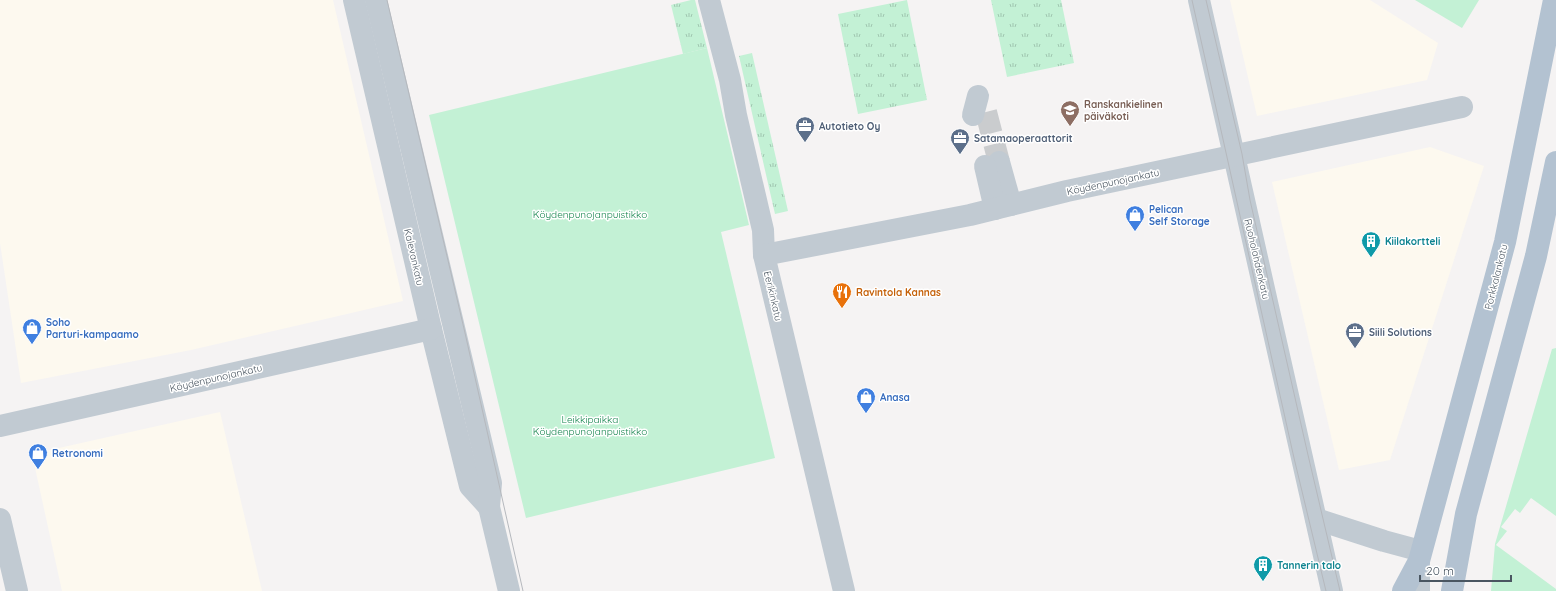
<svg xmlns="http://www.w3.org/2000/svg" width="1556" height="591" font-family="Quicksand,sans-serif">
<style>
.commercial{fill:#fdf9ef}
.grass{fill:url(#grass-tufts)}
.green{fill:#c3f1d5}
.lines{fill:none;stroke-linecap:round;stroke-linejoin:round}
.minor-tunnel{stroke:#caccce;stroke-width:22;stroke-dasharray:22 11;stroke-linecap:butt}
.minor{stroke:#c1cad2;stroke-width:22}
.major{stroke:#b3c2d1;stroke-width:22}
.tram{stroke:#b5b8bd;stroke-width:1}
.labels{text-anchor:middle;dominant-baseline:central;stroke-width:3;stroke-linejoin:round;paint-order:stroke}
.education-label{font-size:10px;font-weight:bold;fill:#785e54;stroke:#fff;text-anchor:start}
.service-label{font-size:10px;font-weight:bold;fill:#4e5e75;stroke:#fff;text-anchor:start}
.street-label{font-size:10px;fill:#4a5661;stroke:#fff}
.shop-label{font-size:10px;font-weight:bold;fill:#366cbe;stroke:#fff;text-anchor:start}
.park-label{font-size:10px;fill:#17864f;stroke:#fff}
.culture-label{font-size:10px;font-weight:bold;fill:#0d838f;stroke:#fff;text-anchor:start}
.food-label{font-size:10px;font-weight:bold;fill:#c56008;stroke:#fff;text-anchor:start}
</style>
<defs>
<pattern id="grass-tufts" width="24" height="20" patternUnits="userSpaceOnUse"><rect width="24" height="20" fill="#c3f1d5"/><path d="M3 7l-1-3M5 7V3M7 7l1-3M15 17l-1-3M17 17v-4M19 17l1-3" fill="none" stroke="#a0c6b0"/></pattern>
</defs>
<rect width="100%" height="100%" fill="#f5f3f3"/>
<g class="commercial">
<polygon points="0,0 333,0 403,301 191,350 21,383 0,243"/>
<polygon points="1230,0 1370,0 1438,43 1427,80 1257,116"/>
<polygon points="1430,147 1484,166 1390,460 1339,470 1272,182"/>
<polygon points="220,412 262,591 62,591 32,454"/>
</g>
<g class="grass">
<polygon points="691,0 695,0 707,48 683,54 671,5"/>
<polygon points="907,0 927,100 858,114 838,14"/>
<polygon points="991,0 1061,0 1074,63 1007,77"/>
<polygon points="752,53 788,211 775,214 739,56"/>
</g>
<g class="green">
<polygon points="1415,0 1479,0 1462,28"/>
<polygon points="707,48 749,225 721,232 775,458 526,518 429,115"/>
<polygon points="1556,348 1556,516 1531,498 1520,513 1515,509 1501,527 1507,531 1496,545 1556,589 1556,591 1491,591 1495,544 1552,349"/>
</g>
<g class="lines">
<polyline class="minor-tunnel" points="986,112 999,162"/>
<g class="minor">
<polyline points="354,0 431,329 470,486 489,507"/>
<polyline points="376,0 491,483 489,507 509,591"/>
<polyline points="709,0 730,80 736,115 763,230 764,255 844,591"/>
<polyline points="1199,0 1332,591"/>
<polyline points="973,115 978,96"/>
<polyline points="999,162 1011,205"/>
<polyline points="985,166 995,209"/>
<polyline points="764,255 970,215 1067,191 1462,107"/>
<polyline points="0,426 431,329"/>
<polyline points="0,519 17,591"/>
<polyline points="1316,519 1384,541 1421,551"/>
<polyline points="1419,561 1419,591"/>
</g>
<g class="major">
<polyline points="1403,591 1419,561 1505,242 1554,0"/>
<polyline points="1452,591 1466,514 1536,256 1556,162"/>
</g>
<g class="tram">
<polyline points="387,0 465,333 523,591"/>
<polyline points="1192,0 1294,458 1326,591"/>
<polyline points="1206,0 1242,154 1250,200 1308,455 1340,591"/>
</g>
</g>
<defs>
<g id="school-pin" transform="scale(1)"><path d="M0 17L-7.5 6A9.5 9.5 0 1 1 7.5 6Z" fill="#8d6e63" stroke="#fff"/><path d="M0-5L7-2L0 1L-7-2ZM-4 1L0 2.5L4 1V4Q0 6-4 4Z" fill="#fff"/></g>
<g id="office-pin" transform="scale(1)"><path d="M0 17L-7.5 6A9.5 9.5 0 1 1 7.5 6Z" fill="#5c6f8a" stroke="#fff"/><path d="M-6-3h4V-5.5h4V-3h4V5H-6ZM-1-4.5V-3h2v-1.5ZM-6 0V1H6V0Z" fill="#fff"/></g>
<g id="shop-pin" transform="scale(1)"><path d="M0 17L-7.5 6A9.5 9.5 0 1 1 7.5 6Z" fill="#3f7fe0" stroke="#fff"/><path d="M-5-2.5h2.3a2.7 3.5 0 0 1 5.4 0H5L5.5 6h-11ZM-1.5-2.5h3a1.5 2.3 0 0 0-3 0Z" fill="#fff"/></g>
<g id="building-pin" transform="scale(1)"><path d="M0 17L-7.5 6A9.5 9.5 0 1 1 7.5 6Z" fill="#0f9aa8" stroke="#fff"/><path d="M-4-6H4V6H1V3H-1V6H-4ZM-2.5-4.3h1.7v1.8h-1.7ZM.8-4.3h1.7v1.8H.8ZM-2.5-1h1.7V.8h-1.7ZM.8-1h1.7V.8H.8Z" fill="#fff"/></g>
<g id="restaurant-pin" transform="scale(1)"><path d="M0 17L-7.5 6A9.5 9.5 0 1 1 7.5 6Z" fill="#e8710a" stroke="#fff"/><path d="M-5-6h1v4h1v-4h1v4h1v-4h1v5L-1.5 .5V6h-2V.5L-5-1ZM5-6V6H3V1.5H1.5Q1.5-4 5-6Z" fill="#fff"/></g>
</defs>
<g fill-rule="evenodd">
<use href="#school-pin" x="1070" y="110"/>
<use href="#office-pin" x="805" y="126"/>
<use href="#office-pin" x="960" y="138"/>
<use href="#shop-pin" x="1135" y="215"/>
<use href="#building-pin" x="1371" y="241"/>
<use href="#restaurant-pin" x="842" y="292"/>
<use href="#shop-pin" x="32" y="328"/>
<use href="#office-pin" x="1355" y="332"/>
<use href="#shop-pin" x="866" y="397"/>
<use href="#shop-pin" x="38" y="453"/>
<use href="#building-pin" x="1263" y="565"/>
</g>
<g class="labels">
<g class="education-label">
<text x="1084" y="104">Ranskankielinen<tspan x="1084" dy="12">päiväkoti</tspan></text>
</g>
<g class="service-label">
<text x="819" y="126">Autotieto Oy</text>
<text x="974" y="138">Satamaoperaattorit</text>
<text x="1369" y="332">Siili Solutions</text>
</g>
<g class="street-label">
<text transform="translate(1113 182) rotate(-12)">Köydenpunojankatu</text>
<text transform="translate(414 257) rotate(77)">Kalevankatu</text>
<text transform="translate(1257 259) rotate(77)">Ruoholahdenkatu</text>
<text transform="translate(1496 277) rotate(-76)">Porkkalankatu</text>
<text transform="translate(773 296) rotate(77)">Eerikinkatu</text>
<text transform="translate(216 378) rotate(-13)">Köydenpunojankatu</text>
</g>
<g class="shop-label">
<text x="1149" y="209">Pelican<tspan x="1149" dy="12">Self Storage</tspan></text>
<text x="46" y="322">Soho<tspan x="46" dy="12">Parturi-kampaamo</tspan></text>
<text x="880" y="397">Anasa</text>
<text x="52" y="453">Retronomi</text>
</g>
<g class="park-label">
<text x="590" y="214">Köydenpunojanpuistikko</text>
<text x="590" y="419">Leikkipaikka<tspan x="590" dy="12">Köydenpunojanpuistikko</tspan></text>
</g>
<g class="culture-label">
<text x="1385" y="241">Kiilakortteli</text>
<text x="1277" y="565">Tannerin talo</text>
</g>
<g class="food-label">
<text x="856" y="292">Ravintola Kannas</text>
</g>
</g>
<path d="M1420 575v6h91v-6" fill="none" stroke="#4a5661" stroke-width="2"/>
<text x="1426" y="575" font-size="12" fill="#4a5661" stroke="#ffffff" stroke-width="3" paint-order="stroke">20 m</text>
</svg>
